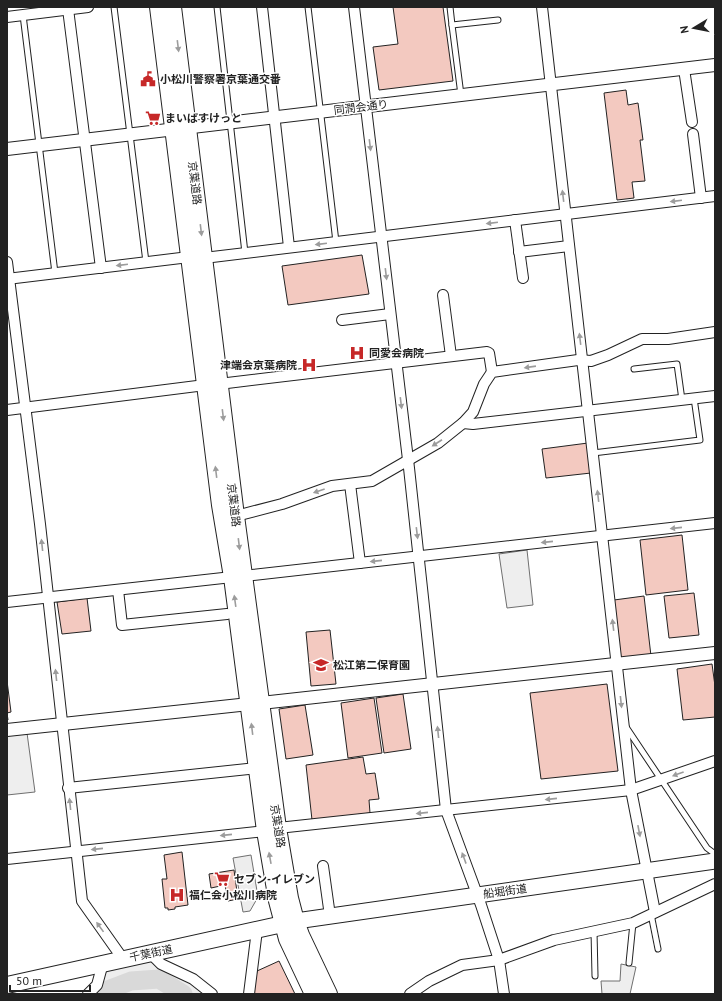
<svg xmlns="http://www.w3.org/2000/svg" width="722" height="1001" font-family="'PT Sans','Noto Sans JP',sans-serif">
<style>
.green{fill:#eee;stroke:#6f6f6f}
.parking{fill:#ededed;stroke:#6f6f6f}
.lines{fill:none;stroke-linecap:round;stroke-linejoin:round}
.river{stroke:#d9d9d9;stroke-width:19}
.building{fill:#f3c9c0;stroke:#222}
.service-casing{stroke:#222;stroke-width:7}
.minor-casing{stroke:#222;stroke-width:12}
.tertiary-casing{stroke:#222;stroke-width:14}
.primary-casing{stroke:#222;stroke-width:17}
.trunk-casing{stroke:#222;stroke-width:18}
.service{stroke:#fff;stroke-width:5}
.minor{stroke:#fff;stroke-width:10}
.tertiary{stroke:#fff;stroke-width:12}
.primary{stroke:#fff;stroke-width:15}
.trunk{stroke:#fff;stroke-width:16}
.oneway{fill:#9c9c9c}
.labels{text-anchor:middle;dominant-baseline:central;stroke-width:3;stroke-linejoin:round;paint-order:stroke}
.poi-label{font-size:11px;font-weight:bold;fill:#222;stroke:#fff;text-anchor:start}
.street-label{font-size:11px;fill:#222;stroke:#fff}
</style>
<rect width="100%" height="100%" fill="#fff"/>
<g class="green">
<polygon points="527,550 533,605 507,608 499,554"/>
<polygon points="27,733 35,792 7,795 7,735"/>
<polygon points="150,953 212,994 88,994 103,963"/>
<polygon points="621,964 636,967 630,994 602,994 601,981 620,981"/>
</g>
<polygon class="parking" points="251,855 258,897 250,911 243,912 233,858"/>
<g class="lines">
<polyline class="river" points="97,994 131,981 159,979 183,994"/>
</g>
<g class="building">
<polygon points="393,7 443,7 453,81 379,90 373,47 398,44"/>
<polygon points="626,90 628,105 638,103 643,140 640,140 645,181 632,182 634,198 617,200 604,93"/>
<polygon points="362,255 369,294 288,305 282,266"/>
<polygon points="588,443 591,473 546,478 542,449"/>
<polygon points="682,535 688,590 646,595 640,540"/>
<polygon points="694,593 699,635 669,638 664,596"/>
<polygon points="644,596 651,656 621,659 614,600"/>
<polygon points="87,598 91,631 62,634 57,602"/>
<polygon points="330,630 336,684 311,686 306,632"/>
<polygon points="712,664 715,686 715,717 683,720 677,669"/>
<polygon points="7,681 11,712 7,713 8,720 7,720"/>
<polygon points="607,684 618,771 541,779 530,693"/>
<polygon points="403,694 411,749 384,753 376,698"/>
<polygon points="374,698 382,753 348,758 341,703"/>
<polygon points="305,705 313,755 286,759 279,709"/>
<polygon points="363,757 366,774 375,773 379,799 369,800 370,813 312,820 306,765"/>
<polygon points="182,852 188,905 175,907 175,909 168,910 168,908 165,908 162,879 167,879 164,855"/>
<polygon points="234,870 238,899 228,901 225,885 211,888 209,874"/>
<polygon points="279,961 295,994 253,994 257,971"/>
</g>
<g class="lines">
<g class="service-casing">
<g id="service">
<polyline points="114,7 146,262"/>
<polyline points="217,7 245,253"/>
<polyline points="308,7 336,242"/>
<polyline points="450,7 452,25 498,20"/>
<polyline points="23,15 55,273"/>
<polyline points="452,25 461,95"/>
<polyline points="634,369 677,364 682,400"/>
<polyline points="593,453 700,440 694,398"/>
<polyline points="626,727 707,848 715,854"/>
<polyline points="651,914 658,949"/>
<polyline points="594,931 595,976"/>
<polyline points="629,963 633,923"/>
</g>
</g>
<g class="minor-casing">
<g id="minor">
<polyline points="262,7 289,247"/>
<polyline points="354,7 409,468 446,810 481,905 499,960 504,994"/>
<polyline points="542,7 631,790 655,912"/>
<polyline points="68,9 101,268"/>
<polyline points="7,17 88,7"/>
<polyline points="684,69 692,122"/>
<polyline points="693,134 701,198"/>
<polyline points="515,220 523,278"/>
<polyline points="519,252 569,246"/>
<polyline points="204,258 715,196"/>
<polyline points="7,262 40,524 82,901 123,959"/>
<polyline points="7,279 189,257"/>
<polyline points="443,295 451,356"/>
<polyline points="342,320 390,314"/>
<polyline points="219,384 487,352 489,353 492,372"/>
<polyline points="7,410 205,385"/>
<polyline points="463,423 473,424 715,396"/>
<polyline points="350,484 360,563"/>
<polyline points="236,516 282,504 332,486 372,481 438,443 463,423 473,412 484,384 492,372 578,360 591,361 608,355 642,339 668,339 715,332"/>
<polyline points="244,576 715,523"/>
<polyline points="118,590 122,625 227,614"/>
<polyline points="7,602 232,577"/>
<polyline points="68,788 257,768"/>
<polyline points="278,828 631,790 715,761"/>
<polyline points="7,859 265,831"/>
<polyline points="323,866 330,916"/>
<polyline points="150,953 161,964 193,979 212,994"/>
<polyline points="88,994 97,985 103,963"/>
<polyline points="249,994 257,930"/>
<polyline points="410,994 429,981 462,965 499,960 554,940 633,923 715,884"/>
</g>
</g>
<g class="tertiary-casing">
<g id="tertiary">
<polyline points="7,149 715,65"/>
<polyline points="261,703 715,653"/>
<polyline points="7,730 249,704"/>
</g>
</g>
<g class="primary-casing">
<polyline id="primary" points="296,921 715,861"/>
</g>
<g class="trunk-casing">
<g id="trunk">
<polyline points="158,7 220,505 232,577 265,831 277,901 287,939 313,994"/>
<polyline points="173,7 236,516 278,828 290,898 296,921 301,935 329,994"/>
<polyline points="7,985 292,922"/>
</g>
</g>
<use href="#service" class="service"/>
<use href="#minor" class="minor"/>
<use href="#tertiary" class="tertiary"/>
<use href="#primary" class="primary"/>
<use href="#trunk" class="trunk"/>
</g>
<defs><path id="oneway-solid" d="M-6-.8H1V-3.2L6.5 0L1 3.2V.8H-6Z"/></defs>
<g class="oneway">
<use href="#oneway-solid" transform="translate(178 46) rotate(83)"/>
<use href="#oneway-solid" transform="translate(370 145) rotate(83)"/>
<use href="#oneway-solid" transform="translate(563 196) rotate(-97)"/>
<use href="#oneway-solid" transform="translate(676 201) rotate(173)"/>
<use href="#oneway-solid" transform="translate(492 223) rotate(173)"/>
<use href="#oneway-solid" transform="translate(201 230) rotate(83)"/>
<use href="#oneway-solid" transform="translate(321 244) rotate(173)"/>
<use href="#oneway-solid" transform="translate(122 265) rotate(173)"/>
<use href="#oneway-solid" transform="translate(386 274) rotate(83)"/>
<use href="#oneway-solid" transform="translate(580 339) rotate(-97)"/>
<use href="#oneway-solid" transform="translate(530 367) rotate(172)"/>
<use href="#oneway-solid" transform="translate(401 403) rotate(83)"/>
<use href="#oneway-solid" transform="translate(223 415) rotate(83)"/>
<use href="#oneway-solid" transform="translate(437 443) rotate(147)"/>
<use href="#oneway-solid" transform="translate(216 472) rotate(-97)"/>
<use href="#oneway-solid" transform="translate(319 491) rotate(161)"/>
<use href="#oneway-solid" transform="translate(598 496) rotate(-97)"/>
<use href="#oneway-solid" transform="translate(676 528) rotate(174)"/>
<use href="#oneway-solid" transform="translate(417 533) rotate(83)"/>
<use href="#oneway-solid" transform="translate(547 542) rotate(174)"/>
<use href="#oneway-solid" transform="translate(239 544) rotate(83)"/>
<use href="#oneway-solid" transform="translate(42 545) rotate(-96)"/>
<use href="#oneway-solid" transform="translate(376 561) rotate(174)"/>
<use href="#oneway-solid" transform="translate(235 601) rotate(-98)"/>
<use href="#oneway-solid" transform="translate(613 625) rotate(-97)"/>
<use href="#oneway-solid" transform="translate(56 675) rotate(-96)"/>
<use href="#oneway-solid" transform="translate(621 702) rotate(84)"/>
<use href="#oneway-solid" transform="translate(252 729) rotate(-97)"/>
<use href="#oneway-solid" transform="translate(438 732) rotate(-96)"/>
<use href="#oneway-solid" transform="translate(678 774) rotate(160)"/>
<use href="#oneway-solid" transform="translate(551 799) rotate(174)"/>
<use href="#oneway-solid" transform="translate(70 804) rotate(-96)"/>
<use href="#oneway-solid" transform="translate(422 813) rotate(174)"/>
<use href="#oneway-solid" transform="translate(639 831) rotate(79)"/>
<use href="#oneway-solid" transform="translate(226 835) rotate(174)"/>
<use href="#oneway-solid" transform="translate(97 849) rotate(174)"/>
<use href="#oneway-solid" transform="translate(270 858) rotate(-100)"/>
<use href="#oneway-solid" transform="translate(464 858) rotate(-110)"/>
<use href="#oneway-solid" transform="translate(100 927) rotate(-126)"/>
</g>
<defs>
<g id="civic-bare" transform="scale(1.2)"><path d="M-.6-6.5H3V-4.5H.6V-3L4-1V1h2V6H-6V1h2V-1L-.6-3ZM-1.2 2.5V6h2.4V2.5Z" fill="#c62828" stroke="#fff" stroke-width="2.5" paint-order="stroke"/></g>
<g id="supermarket-bare" transform="scale(1.2)"><path d="M-6-5.5h2.5l.6 2H6L4.5 2H-2.5L-4.4-4H-6ZM-1.5 3.2a1.3 1.3 0 1 0 .1 0ZM3 3.2a1.3 1.3 0 1 0 .1 0Z" fill="#c62828" stroke="#fff" stroke-width="2.5" paint-order="stroke"/></g>
<g id="hospital-bare" transform="scale(1.2)"><path d="M-5-5h3v3.5h4V-5h3V5h-3V1.5h-4V5h-3Z" fill="#c62828" stroke="#fff" stroke-width="2.5" paint-order="stroke"/></g>
<g id="school-bare" transform="scale(1.2)"><path d="M0-5L7-2L0 1L-7-2ZM-4 1L0 2.5L4 1V4Q0 6-4 4Z" fill="#c62828" stroke="#fff" stroke-width="2.5" paint-order="stroke"/></g>
</defs>
<g fill-rule="evenodd">
<use href="#civic-bare" x="148" y="79"/>
<use href="#supermarket-bare" x="153" y="118"/>
<use href="#hospital-bare" x="357" y="353"/>
<use href="#hospital-bare" x="309" y="365"/>
<use href="#school-bare" x="321" y="665"/>
<use href="#supermarket-bare" x="222" y="879"/>
<use href="#hospital-bare" x="177" y="895"/>
</g>
<g class="labels">
<g class="poi-label">
<text x="160" y="79">小松川警察署京葉通交番</text>
<text x="165" y="118">まいばすけっと</text>
<text x="369" y="353">同愛会病院</text>
<text x="297" y="365" text-anchor="end">津端会京葉病院</text>
<text x="333" y="665">松江第二保育園</text>
<text x="234" y="879">セブン-イレブン</text>
<text x="189" y="895">福仁会小松川病院</text>
</g>
<g class="street-label">
<text transform="translate(361 107) rotate(-7)">同潤会通り</text>
<text transform="translate(195 183) rotate(83)">京葉道路</text>
<text transform="translate(234 505) rotate(83)">京葉道路</text>
<text transform="translate(278 826) rotate(81)">京葉道路</text>
<text transform="translate(505 891) rotate(-8)">船堀街道</text>
<text transform="translate(151 953) rotate(-12)">千葉街道</text>
</g>
</g>
<rect width="722" height="1001" fill="none" stroke="#222222" stroke-width="16"/>
<g transform="translate(694 28) rotate(260)" stroke="#ffffff" stroke-width="3" paint-order="stroke">
<path d="M0-3L7 15L0 10L-7 15Z" fill="#222222"/>
<text y="-6" font-size="11" font-weight="bold" text-anchor="middle" fill="#222222">N</text>
</g>
<path d="M10 985v6h80v-6" fill="none" stroke="#222222" stroke-width="2"/>
<text x="16" y="985" font-size="12" fill="#222222" stroke="#ffffff" stroke-width="3" paint-order="stroke">50 m</text>
</svg>
